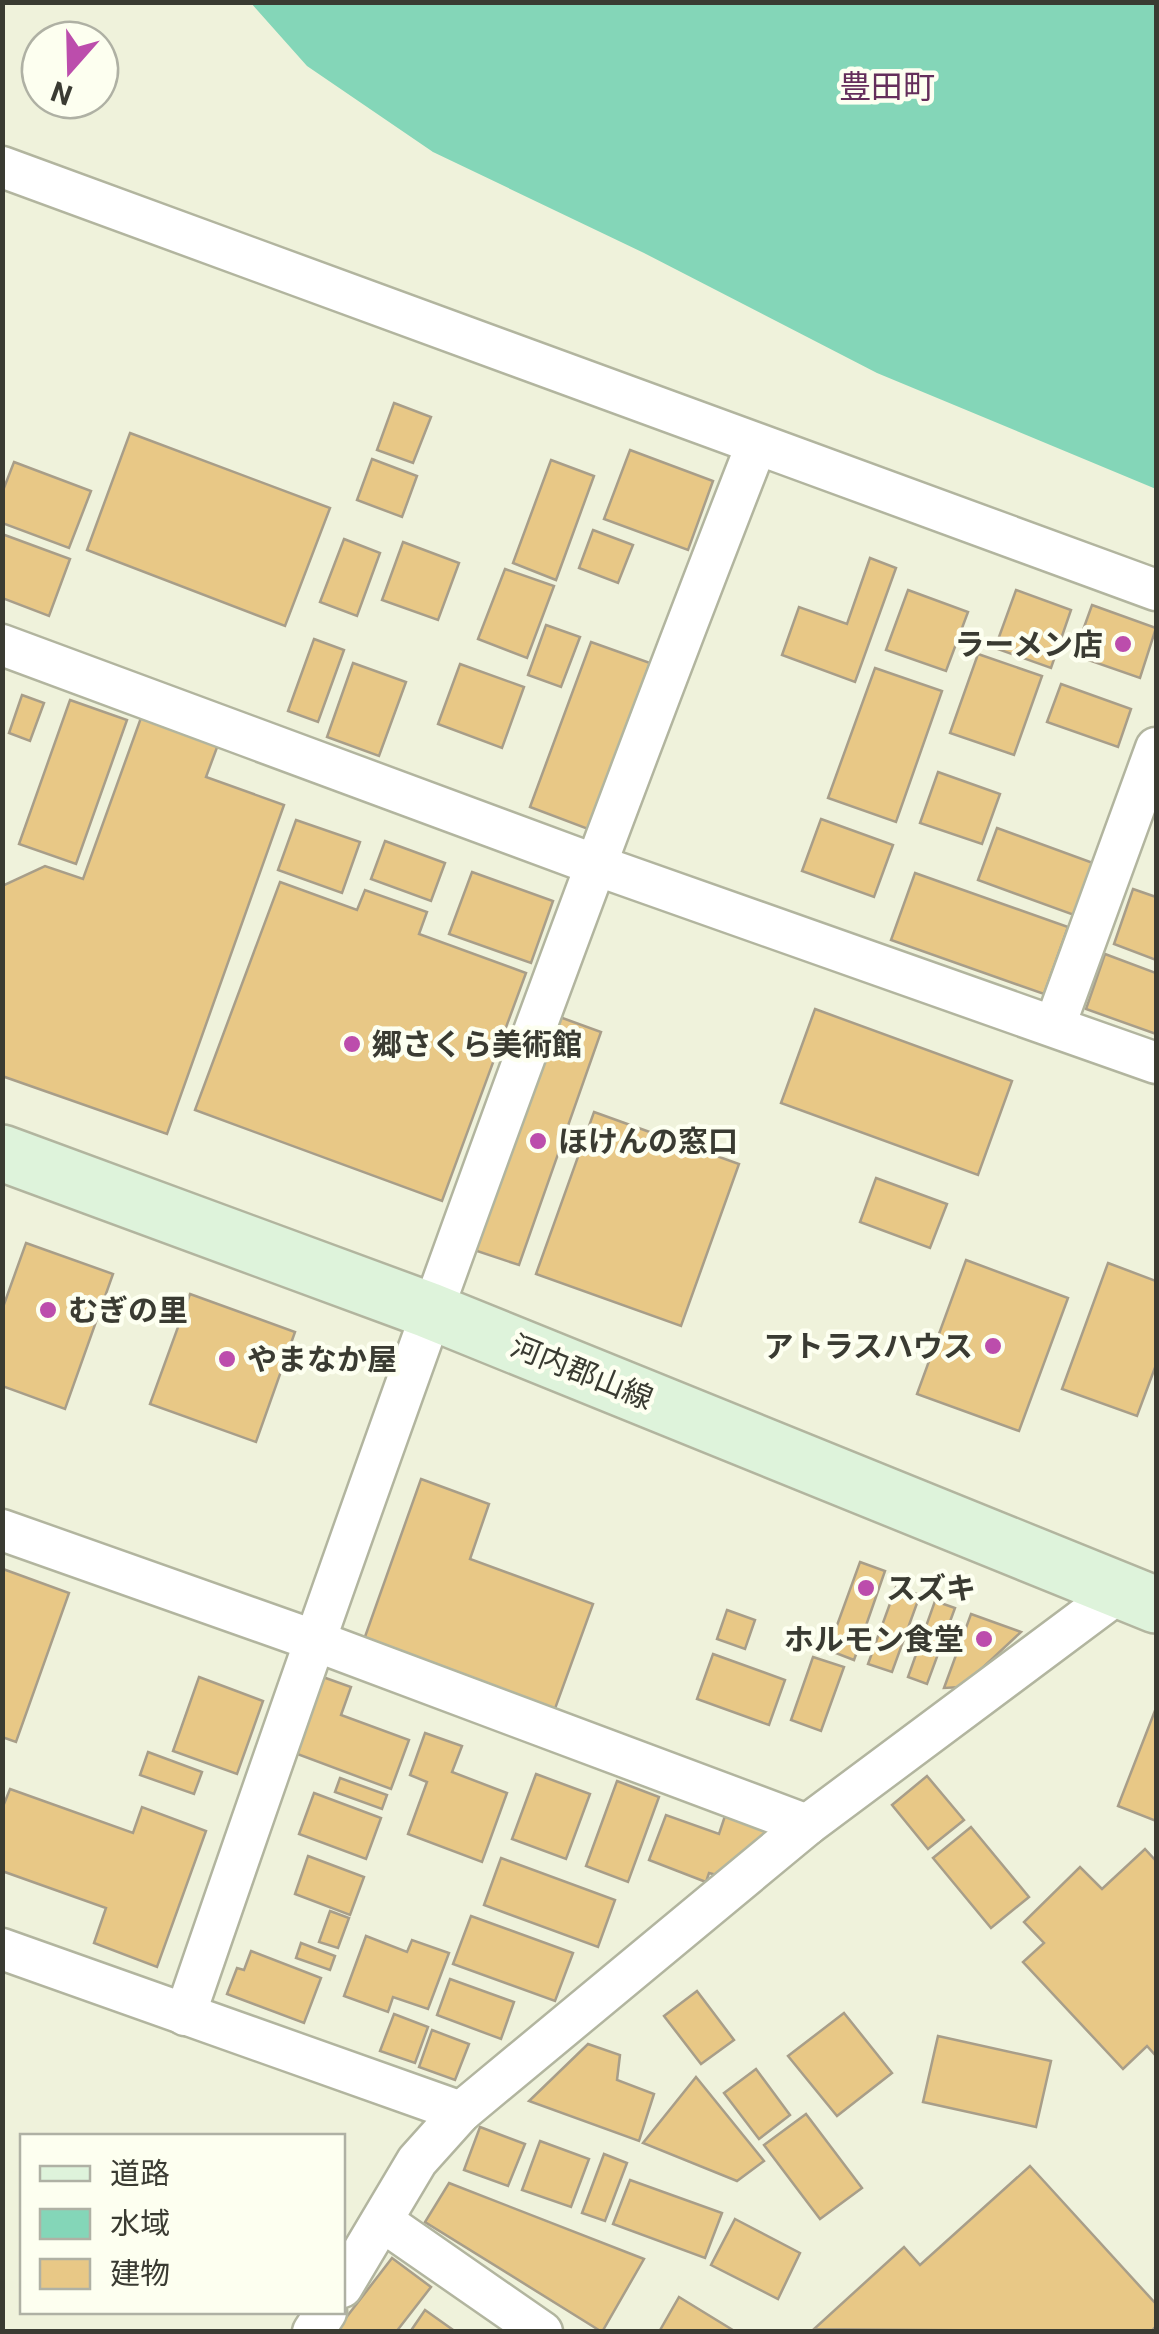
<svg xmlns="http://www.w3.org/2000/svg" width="1159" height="2334" font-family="Roboto,'Noto Sans JP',sans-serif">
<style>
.water{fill:#84d6b8}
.building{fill:#e8c886;stroke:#a89e89;stroke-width:2.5}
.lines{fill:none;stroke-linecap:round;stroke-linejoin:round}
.street-casing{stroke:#b2b59f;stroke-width:45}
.secondary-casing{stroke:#b2b59f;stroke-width:60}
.street{stroke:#fff;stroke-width:40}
.secondary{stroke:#def3db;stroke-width:55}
.poi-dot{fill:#bc4dac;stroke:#fdfff0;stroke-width:4}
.labels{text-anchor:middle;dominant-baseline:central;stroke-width:9;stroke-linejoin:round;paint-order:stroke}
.poi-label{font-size:30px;font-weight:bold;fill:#3a3b32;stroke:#fdfff0;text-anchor:start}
.street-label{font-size:30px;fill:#3a3b32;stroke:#fdfff0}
.neighbourhood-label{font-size:32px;fill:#642e5b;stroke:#fdfff0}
</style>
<rect width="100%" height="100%" fill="#eff2db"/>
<polygon class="water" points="251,3 1156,3 1156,489 877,373 644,253 433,152 307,66"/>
<g class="building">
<polygon points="394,403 431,417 413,463 377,450"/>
<polygon points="130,433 330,508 285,626 87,550"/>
<polygon points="630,450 713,481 688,550 604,519"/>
<polygon points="372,459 417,476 402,517 357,500"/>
<polygon points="551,460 594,476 556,580 513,563"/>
<polygon points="14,462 91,491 69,548 2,523 2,493"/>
<polygon points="593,530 633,545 618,583 579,568"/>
<polygon points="2,534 70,559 49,616 2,598"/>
<polygon points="344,539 380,553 357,616 320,602"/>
<polygon points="403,542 459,563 438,620 382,600"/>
<polygon points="870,558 896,568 855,682 782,655 799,607 847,624"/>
<polygon points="505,569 554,586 527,658 478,639"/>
<polygon points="908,590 968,612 946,671 886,650"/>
<polygon points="1016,590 1071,610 1051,668 995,648"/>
<polygon points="1092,605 1156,628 1140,678 1074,655"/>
<polygon points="546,625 580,637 561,687 528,675"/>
<polygon points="314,639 344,650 318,722 288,711"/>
<polygon points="591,642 650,663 588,829 530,807"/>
<polygon points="978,654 1042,676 1014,755 950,733"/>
<polygon points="353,663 406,682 379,756 327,737"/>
<polygon points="460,664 524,687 502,748 438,724"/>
<polygon points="875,668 942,691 896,822 828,798"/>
<polygon points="1061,684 1131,709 1118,747 1047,722"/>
<polygon points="22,695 44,703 30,741 9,733"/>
<polygon points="70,700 127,720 76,864 19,844"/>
<polygon points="142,715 219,742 206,777 284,805 167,1134 2,1076 2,886 45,866 83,879"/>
<polygon points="938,772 1000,794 982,844 920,823"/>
<polygon points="821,819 893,845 874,897 802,871"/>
<polygon points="296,820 360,842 342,893 278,870"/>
<polygon points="997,828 1093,863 1074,915 978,880"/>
<polygon points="385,841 445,863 431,901 371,879"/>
<polygon points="472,872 553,901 531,963 449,934"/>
<polygon points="915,873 1068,927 1044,994 891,940"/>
<polygon points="280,882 357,910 365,890 427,912 419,934 526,973 442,1201 195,1110"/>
<polygon points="1133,889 1156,897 1156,960 1114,944"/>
<polygon points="1105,954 1156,973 1156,1034 1086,1009"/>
<polygon points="815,1009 1012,1081 978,1175 781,1103"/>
<polygon points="557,1016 601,1032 519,1265 474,1250"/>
<polygon points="594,1112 739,1164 681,1326 536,1274"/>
<polygon points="876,1178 947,1204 930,1248 860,1222"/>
<polygon points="26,1243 113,1274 65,1409 2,1386 2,1310"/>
<polygon points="966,1260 1068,1298 1019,1431 917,1394"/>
<polygon points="1108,1263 1156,1281 1156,1365 1137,1416 1062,1389"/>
<polygon points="190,1294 295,1332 256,1442 150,1404"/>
<polygon points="421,1479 489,1504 470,1559 593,1604 552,1717 361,1648"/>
<polygon points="860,1562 885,1571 854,1660 828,1650"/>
<polygon points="3,1569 69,1593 16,1742 2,1737"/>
<polygon points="896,1587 920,1595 892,1672 868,1664"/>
<polygon points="935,1601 955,1608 927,1684 908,1677"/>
<polygon points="727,1610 755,1620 745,1649 717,1639"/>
<polygon points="971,1614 1021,1632 962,1687 944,1688"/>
<polygon points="713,1654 785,1680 769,1725 697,1699"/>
<polygon points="813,1657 844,1667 821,1731 791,1720"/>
<polygon points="320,1676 351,1687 341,1715 409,1740 391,1789 292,1752"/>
<polygon points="199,1677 263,1701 237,1774 173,1751"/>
<polygon points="1156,1708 1156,1821 1118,1806"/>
<polygon points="425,1733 462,1746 452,1772 507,1793 482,1862 408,1834 427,1782 410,1775"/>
<polygon points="148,1752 202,1772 194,1794 140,1775"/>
<polygon points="536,1774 590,1794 566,1859 512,1839"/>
<polygon points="927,1776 964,1820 928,1849 892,1805"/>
<polygon points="340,1778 387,1795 382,1809 335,1792"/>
<polygon points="617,1781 659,1797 628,1882 586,1866"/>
<polygon points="10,1789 133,1833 142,1807 206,1831 157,1967 94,1943 106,1908 2,1871 2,1809"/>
<polygon points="314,1793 381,1818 366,1859 299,1834"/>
<polygon points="726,1813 769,1830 721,1876 709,1873 706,1882 649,1860 666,1815 719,1834"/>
<polygon points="971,1827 1029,1897 991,1928 933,1858"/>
<polygon points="1145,1849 1156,1861 1156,2056 1147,2046 1123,2069 1023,1962 1044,1943 1024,1922 1080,1867 1102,1889"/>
<polygon points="308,1856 364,1877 350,1915 295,1894"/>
<polygon points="501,1858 615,1900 598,1947 484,1905"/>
<polygon points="330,1911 349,1918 338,1948 319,1942"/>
<polygon points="471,1916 573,1953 555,2001 453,1964"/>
<polygon points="366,1936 407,1952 412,1940 449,1953 428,2009 393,1997 388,2012 344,1996"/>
<polygon points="301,1943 335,1956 330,1970 296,1958"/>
<polygon points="251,1951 321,1978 304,2023 227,1994 237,1968 244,1970"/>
<polygon points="450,1979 514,2002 501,2039 437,2015"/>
<polygon points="697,1991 734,2040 701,2064 664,2016"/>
<polygon points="844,2013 892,2073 837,2116 788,2056"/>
<polygon points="394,2014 428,2027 415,2063 380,2051"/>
<polygon points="432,2030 469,2044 455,2080 419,2067"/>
<polygon points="938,2036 1051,2061 1036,2127 923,2102"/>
<polygon points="588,2044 620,2055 617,2080 654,2094 639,2141 529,2101"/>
<polygon points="756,2069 790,2115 759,2139 724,2093"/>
<polygon points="696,2077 764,2161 737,2181 643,2143"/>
<polygon points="806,2114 862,2188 820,2219 764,2145"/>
<polygon points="480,2127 525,2144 508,2186 464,2170"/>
<polygon points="540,2141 589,2159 571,2207 522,2190"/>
<polygon points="604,2154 627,2163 605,2221 582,2213"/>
<polygon points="1030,2166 1156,2304 1156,2326 1151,2332 814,2329 904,2247 920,2265"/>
<polygon points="630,2180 722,2213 705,2258 613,2224"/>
<polygon points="449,2183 644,2259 602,2332 425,2222"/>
<polygon points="735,2219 800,2253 778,2299 711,2265"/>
<polygon points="392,2258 431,2287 396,2332 335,2332"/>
<polygon points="679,2297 736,2332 659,2332"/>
<polygon points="425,2310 456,2332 410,2332"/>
</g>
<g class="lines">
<g class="street-casing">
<g id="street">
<polyline points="2,167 1156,590"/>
<polyline points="2,645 593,864 1156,1063"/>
<polyline points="1055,1025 1156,748"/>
<polyline points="2,1530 313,1640 807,1825"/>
<polyline points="2,1949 461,2112"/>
<path d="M185 2015C366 1488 553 965 756 446"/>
<polyline points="385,2223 542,2332"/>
<polyline points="342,2287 417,2161 461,2112 807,1825 1122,1590"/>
<polyline points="313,2332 326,2312"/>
</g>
</g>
<g class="secondary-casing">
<polyline id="secondary" points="2,1153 428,1310 1156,1605"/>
</g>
<use href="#street" class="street"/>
<use href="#secondary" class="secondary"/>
</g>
<g class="poi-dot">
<circle cx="1123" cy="644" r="10"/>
<circle cx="352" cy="1044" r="10"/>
<circle cx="538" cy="1141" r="10"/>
<circle cx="48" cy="1310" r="10"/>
<circle cx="993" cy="1346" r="10"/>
<circle cx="227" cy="1359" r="10"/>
<circle cx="866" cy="1588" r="10"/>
<circle cx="984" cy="1639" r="10"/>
</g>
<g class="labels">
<g class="poi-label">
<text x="1103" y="644" text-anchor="end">ラーメン店</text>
<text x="372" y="1044">郷さくら美術館</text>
<text x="558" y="1141">ほけんの窓口</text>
<text x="68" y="1310">むぎの里</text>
<text x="973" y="1346" text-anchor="end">アトラスハウス</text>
<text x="247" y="1359">やまなか屋</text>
<text x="886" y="1588">スズキ</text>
<text x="964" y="1639" text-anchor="end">ホルモン食堂</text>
</g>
<g class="street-label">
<text transform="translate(582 1372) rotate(22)">河内郡山線</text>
</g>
<g class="neighbourhood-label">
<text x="887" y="87">豊田町</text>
</g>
</g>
<rect width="1159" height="2334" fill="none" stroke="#3a3b32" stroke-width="10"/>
<rect x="20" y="2134" width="325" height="180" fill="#fdfff0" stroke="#afb1a4" stroke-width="2.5"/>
<rect x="40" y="2166" width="50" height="15" fill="#def3db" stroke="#afb1a4" stroke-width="2.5"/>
<text x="110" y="2184" font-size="30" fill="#3a3b32">道路</text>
<rect x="40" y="2209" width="50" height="30" fill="#84d6b8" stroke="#afb1a4" stroke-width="2.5"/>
<text x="110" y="2234" font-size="30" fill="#3a3b32">水域</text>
<rect x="40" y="2259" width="50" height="30" fill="#e8c886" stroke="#afb1a4" stroke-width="2.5"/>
<text x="110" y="2284" font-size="30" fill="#3a3b32">建物</text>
<g transform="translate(70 70) rotate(200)"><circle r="48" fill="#fdfff0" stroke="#afb1a4" stroke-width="2.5"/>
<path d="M0-8L18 38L0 25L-18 38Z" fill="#bc4dac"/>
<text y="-15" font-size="28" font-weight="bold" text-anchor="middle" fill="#3a3b32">N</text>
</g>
</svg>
